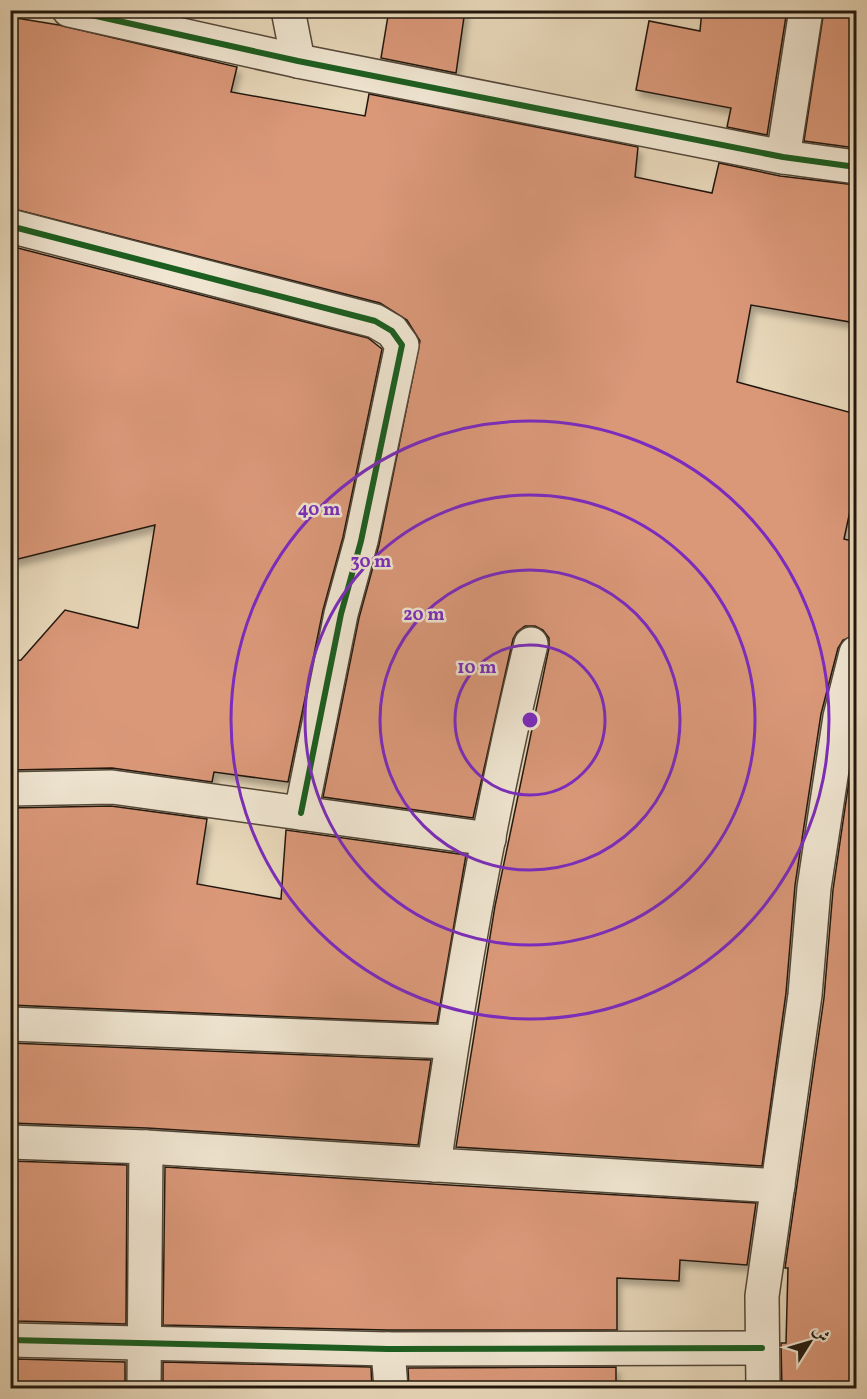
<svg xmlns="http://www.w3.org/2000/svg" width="867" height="1399" font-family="Vollkorn,Amiri,serif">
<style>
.building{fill:#da9879;stroke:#22180e;stroke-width:1.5;filter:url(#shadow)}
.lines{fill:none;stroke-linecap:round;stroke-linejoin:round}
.minor-casing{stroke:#544839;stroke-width:36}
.minor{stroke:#f0e6d2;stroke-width:33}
.cycleway-casing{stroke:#f0e6d2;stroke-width:10}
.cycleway{stroke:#1b5e20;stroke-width:6}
.ring{fill:none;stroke:#7b2cbf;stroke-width:3}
.centre{fill:#7b2cbf;stroke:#f0e6d2;stroke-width:3}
.ring-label{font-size:18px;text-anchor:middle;font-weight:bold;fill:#7b2cbf;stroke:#f0e6d2;stroke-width:5;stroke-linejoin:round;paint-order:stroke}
</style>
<defs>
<filter id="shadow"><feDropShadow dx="3.5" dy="6" stdDeviation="3" flood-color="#0004"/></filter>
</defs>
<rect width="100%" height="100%" fill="#e8d8ba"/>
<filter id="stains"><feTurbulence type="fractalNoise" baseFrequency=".00333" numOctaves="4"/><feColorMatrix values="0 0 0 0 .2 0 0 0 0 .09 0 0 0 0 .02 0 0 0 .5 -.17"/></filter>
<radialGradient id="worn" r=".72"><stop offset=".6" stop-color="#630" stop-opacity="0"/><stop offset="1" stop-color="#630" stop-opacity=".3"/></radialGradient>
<g class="building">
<polygon points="389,10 465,10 456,73 381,58"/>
<polygon points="702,10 787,10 767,135 727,127 731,108 636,90 649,21 700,31"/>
<polygon points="824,10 856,10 856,148 804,141"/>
<polygon points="10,17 59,25 237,67 231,92 365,116 369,94 638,147 635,177 712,193 719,163 780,176 856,185 856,323 751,305 737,382 856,414 856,483 844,539 856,542 856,635 843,640 838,648 821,714 795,885 786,993 762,1166 456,1147 495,906 549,648 549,638 543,630 535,626 525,626 517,632 513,639 473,818 323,797 359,618 379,545 420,341 407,320 380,303 10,208"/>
<polygon points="10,246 368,338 382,349 343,537 323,610 288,782 214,772 212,782 112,768 10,770 10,661 21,660 65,610 138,628 155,525 10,561"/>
<polygon points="856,733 856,1389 782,1389 781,1343 786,1343 788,1268 785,1268 824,998 833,890"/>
<polygon points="111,806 207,819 197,884 281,899 286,830 466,855 437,1023 10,1005 10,808"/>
<polygon points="10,1043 431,1060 418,1145 147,1128 10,1123"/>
<polygon points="10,1161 127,1165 126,1324 17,1321 18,1309 10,1309"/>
<polygon points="165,1167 432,1184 756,1203 747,1265 680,1260 679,1281 617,1278 617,1330 388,1330 163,1325"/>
<polygon points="16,1359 125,1362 125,1389 14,1389"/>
<polygon points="163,1362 371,1367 372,1389 163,1389"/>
<polygon points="616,1367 616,1389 409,1389 408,1368"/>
</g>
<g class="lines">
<g class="minor-casing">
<g id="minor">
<polyline points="69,10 298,61 783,157 856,167"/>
<polyline points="288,10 298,61"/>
<polyline points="783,157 806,10"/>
<polyline points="10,226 375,321 392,331 402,345 361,541 341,614 301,813"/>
<polyline points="10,789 112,787 489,839"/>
<polyline points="10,1024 451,1042"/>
<polyline points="10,1142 146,1147 144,1388"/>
<polyline points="146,1147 778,1186"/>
<path d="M434 1165C459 990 489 815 531 644"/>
<polyline points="10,1340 388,1349 762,1348"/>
<polyline points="388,1349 391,1388"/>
<polyline points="763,1388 762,1296 805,995 814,888 840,717 856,653"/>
</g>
</g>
<use href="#minor" class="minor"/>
<g class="cycleway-casing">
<g id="cycleway">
<polyline points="69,10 298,61 783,157 856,167"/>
<polyline points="10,226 375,321 392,331 402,345 361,541 341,614 301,813"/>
<polyline points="10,1340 388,1349 762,1348"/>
</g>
</g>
<use href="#cycleway" class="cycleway"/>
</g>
<g class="ring">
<circle cx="530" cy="720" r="75"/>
<circle cx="530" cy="720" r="150"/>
<circle cx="530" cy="720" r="225"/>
<circle cx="530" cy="720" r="299"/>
</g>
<circle cx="530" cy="720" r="9" class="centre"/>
<g class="ring-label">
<text x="319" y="515">40 m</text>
<text x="371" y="567">30 m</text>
<text x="424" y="620">20 m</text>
<text x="477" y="673">10 m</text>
</g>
<rect width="867" height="1399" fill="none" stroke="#e8d8ba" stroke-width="36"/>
<rect x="12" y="12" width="843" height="1375" fill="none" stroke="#22180e" stroke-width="3"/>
<rect x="18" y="18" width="831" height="1363" fill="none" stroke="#22180e" stroke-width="1.5"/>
<g transform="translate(810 1342) rotate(53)" stroke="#f0e6d2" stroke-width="4.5" paint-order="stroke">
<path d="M0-4.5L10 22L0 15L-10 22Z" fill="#22180e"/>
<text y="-9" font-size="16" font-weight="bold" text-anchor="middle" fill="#22180e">ش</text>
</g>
<rect width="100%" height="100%" filter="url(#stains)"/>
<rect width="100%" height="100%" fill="url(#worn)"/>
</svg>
